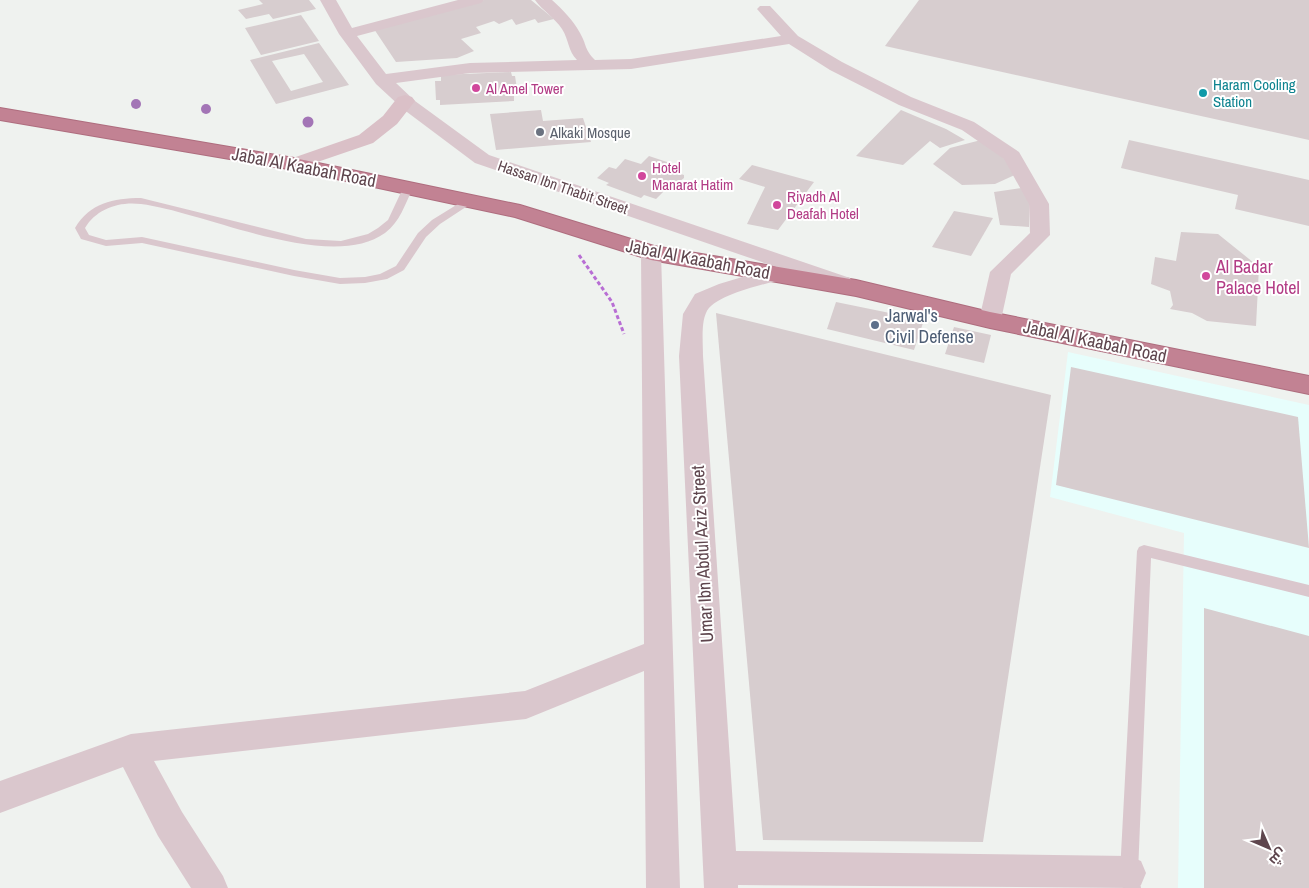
<svg xmlns="http://www.w3.org/2000/svg" width="1309" height="888" font-family="'Archivo Narrow',Cairo,sans-serif">
<style>
.commercial{fill:#e7fefc}
.building{fill:#d7cdcf;fill-rule:evenodd}
.lines{fill:none;stroke-linecap:round;stroke-linejoin:round}
.highway-casing{stroke:#ae6d7e;stroke-width:2}
.path{stroke:#b86ed4;stroke-width:3;stroke-dasharray:4 2.5;stroke-linecap:butt}
.lane{fill:#dac7cd;fill-rule:evenodd}
.street{fill:#dac7cd;fill-rule:evenodd}
.secondary{fill:#dac0c7;fill-rule:evenodd}
.highway{fill:#c28293;fill-rule:evenodd}
.tree{fill:#a375b6}
.hotel-dot{fill:#d1479c;stroke:#fff;stroke-width:2}
.culture-dot{fill:#0f9aa8;stroke:#fff;stroke-width:2}
.worship-dot{fill:#6b7280;stroke:#fff;stroke-width:2}
.service-dot{fill:#5c6f8a;stroke:#fff;stroke-width:2}
.labels{text-anchor:middle;dominant-baseline:central;stroke-width:4;stroke-linejoin:round;paint-order:stroke}
.far-culture-label{font-size:15px;fill:#0d838f;stroke:#fff;text-anchor:start}
.far-hotel-label{font-size:15px;fill:#b23c85;stroke:#fff;text-anchor:start}
.far-worship-label{font-size:15px;fill:#5b616d;stroke:#fff;text-anchor:start}
.far-street-label{font-size:15px;fill:#5e454d;stroke:#fff}
.street-label{font-size:18px;fill:#5e454d;stroke:#fff}
.hotel-label{font-size:18px;fill:#b23c85;stroke:#fff;text-anchor:start}
.service-label{font-size:18px;fill:#4e5e75;stroke:#fff;text-anchor:start}
</style>
<rect width="100%" height="100%" fill="#eff2ef"/>
<polygon class="commercial" points="1068,352 1309,405 1309,888 1178,888 1184,533 1050,497"/>
<g class="building">
<polygon points="259,0 309,0 316,9 273,19 269,14 246,19 238,10 263,4"/>
<polygon points="484,0 531,0 554,19 538,23 535,19 516,25 512,19 499,24 494,21 476,27 481,33 461,39 474,51 457,58 396,62 374,29"/>
<polygon points="919,0 1309,0 1309,140 885,46"/>
<polygon points="301,15 319,41 261,55 245,28"/>
<path d="M319 43 349 85 276 104 250 60ZM304 54 323 82 291 91 272 61Z"/>
<polygon points="511,72 512,76 515,76 518,95 514,95 514,101 440,105 440,100 436,100 435,81 441,81 441,75"/>
<polygon points="541,110 543,121 583,118 591,142 496,150 490,114"/>
<polygon points="901,110 946,129 965,140 940,148 930,141 903,165 856,156"/>
<polygon points="981,140 1021,172 995,184 962,185 933,164 950,148"/>
<polygon points="1129,140 1309,180 1309,226 1235,209 1238,195 1121,168"/>
<polygon points="649,156 673,164 676,167 672,171 684,175 684,178 671,188 668,187 656,199 644,195 641,198 606,185 609,183 597,178 609,167 616,169 625,159 641,164"/>
<polygon points="752,165 814,182 778,230 747,224 765,187 739,179"/>
<polygon points="1029,187 1029,227 1000,225 994,192"/>
<polygon points="954,211 993,218 971,256 932,247"/>
<polygon points="1181,232 1218,234 1259,267 1256,326 1207,321 1192,313 1170,309 1173,305 1170,291 1151,284 1155,257 1176,261"/>
<polygon points="836,302 924,320 914,350 827,329"/>
<polygon points="716,313 1051,395 983,842 763,840"/>
<polygon points="954,327 991,335 984,363 945,354"/>
<polygon points="1071,367 1298,417 1309,548 1056,485"/>
<polygon points="1204,608 1309,636 1309,888 1204,888"/>
</g>
<g class="lines">
<g class="highway-casing">
<polygon id="highway" points="0,108 294,158 520,205 654,246 856,280 990,312 1309,376 1309,394 990,328 856,296 651,260 515,217 294,170 0,120"/>
</g>
<polyline class="path" points="579,255 612,302 624,334"/>
<g class="lane">
<path d="M408 185 413 188C405 204 400 222 385 233 329 273 205 212 141 204 119 201 96 209 85 228L89 235 106 240 142 237 294 270 340 278 365 277 380 274 396 266 418 233 432 220 466 199H472V203L440 224 426 237 404 270 387 279 365 283 340 284 294 276 142 243 106 246 81 239 75 228C90 203 113 198 141 198L306 239 341 241 368 234 378 228 388 220 403 188Z"/>
<polygon points="1144,545 1309,585 1309,597 1151,558 1138,873 1141,888 1123,888 1120,873 1137,551 1139,547"/>
</g>
<g class="street">
<path d="M320 0H336L352 28 458 0H484L481 3 357 36 386 74 470 63 577 60C568 51 569 40 562 29 555 18 543 11 535 0H552C563 10 573 20 580 33 587 45 584 49 595 60L631 59 781 36 757 9 760 6H770L798 36 842 62 911 97 974 122 1019 152 1049 204 1050 235 1011 274 1001 320 998 325 990 327 982 325 979 320 990 272 1030 233 1029 204 1004 159 962 130 899 105 830 70 789 44 631 69 470 73 396 83 415 101 489 155 850 278 853 283 850 288 842 290 784 270 787 274 784 279C765 284 713 295 706 313 701 324 703 343 703 356L736 851 1129 856 1141 861 1146 873 1141 885 1134 888 738 885V888H704L679 356 683 314 695 294 719 284 776 267 475 163 403 109 376 84 339 34Z"/>
<polygon points="651,247 658,248 661,253 680,888 646,888 644,671 526,719 154,761 182,812 223,876 228,888 191,888 158,836 123,767 0,813 0,781 131,734 525,691 644,644 641,253 644,248"/>
</g>
<polygon class="secondary" points="405,95 412,97 415,101 397,124 373,143 294,170 287,168 284,164 287,160 359,135 383,116 398,97"/>
<use href="#highway" class="highway"/>
</g>
<g class="tree">
<circle cx="136" cy="104" r="5"/>
<circle cx="206" cy="109" r="5"/>
<circle cx="308" cy="122" r="5.5"/>
</g>
<g class="hotel-dot">
<circle cx="476" cy="88" r="5"/>
<circle cx="642" cy="176" r="5"/>
<circle cx="777" cy="205" r="5"/>
<circle cx="1206" cy="276" r="5"/>
</g>
<circle class="culture-dot" cx="1203" cy="93" r="5"/>
<circle class="worship-dot" cx="540" cy="132" r="5"/>
<circle class="service-dot" cx="875" cy="325" r="5"/>
<g class="labels">
<g class="far-culture-label">
<text x="1213" y="84">Haram Cooling<tspan x="1213" dy="17">Station</tspan></text>
</g>
<g class="far-hotel-label">
<text x="486" y="88">Al Amel Tower</text>
<text x="652" y="167">Hotel<tspan x="652" dy="17">Manarat Hatim</tspan></text>
<text x="787" y="196">Riyadh Al<tspan x="787" dy="17">Deafah Hotel</tspan></text>
</g>
<g class="far-worship-label">
<text x="550" y="132">Alkaki Mosque</text>
</g>
<g class="far-street-label">
<text transform="translate(563 187) rotate(19)">Hassan Ibn Thabit Street</text>
</g>
<g class="street-label">
<text transform="translate(304 167) rotate(11)">Jabal Al Kaabah Road</text>
<text transform="translate(698 259) rotate(11)">Jabal Al Kaabah Road</text>
<text transform="translate(1095 341) rotate(12)">Jabal Al Kaabah Road</text>
<text transform="translate(702 554) rotate(-93)">Umar Ibn Abdul Aziz Street</text>
</g>
<g class="hotel-label">
<text x="1216" y="266">Al Badar<tspan x="1216" dy="21">Palace Hotel</tspan></text>
</g>
<g class="service-label">
<text x="885" y="315">Jarwal's<tspan x="885" dy="21">Civil Defense</tspan></text>
</g>
</g>
<g transform="translate(1269 848) rotate(135)" stroke="#ffffff" stroke-width="4" paint-order="stroke">
<path d="M0-4L9 19L0 12L-9 19Z" fill="#5e454d"/>
<text y="-8" font-size="14" font-weight="bold" text-anchor="middle" fill="#5e454d">ش</text>
</g>
</svg>
